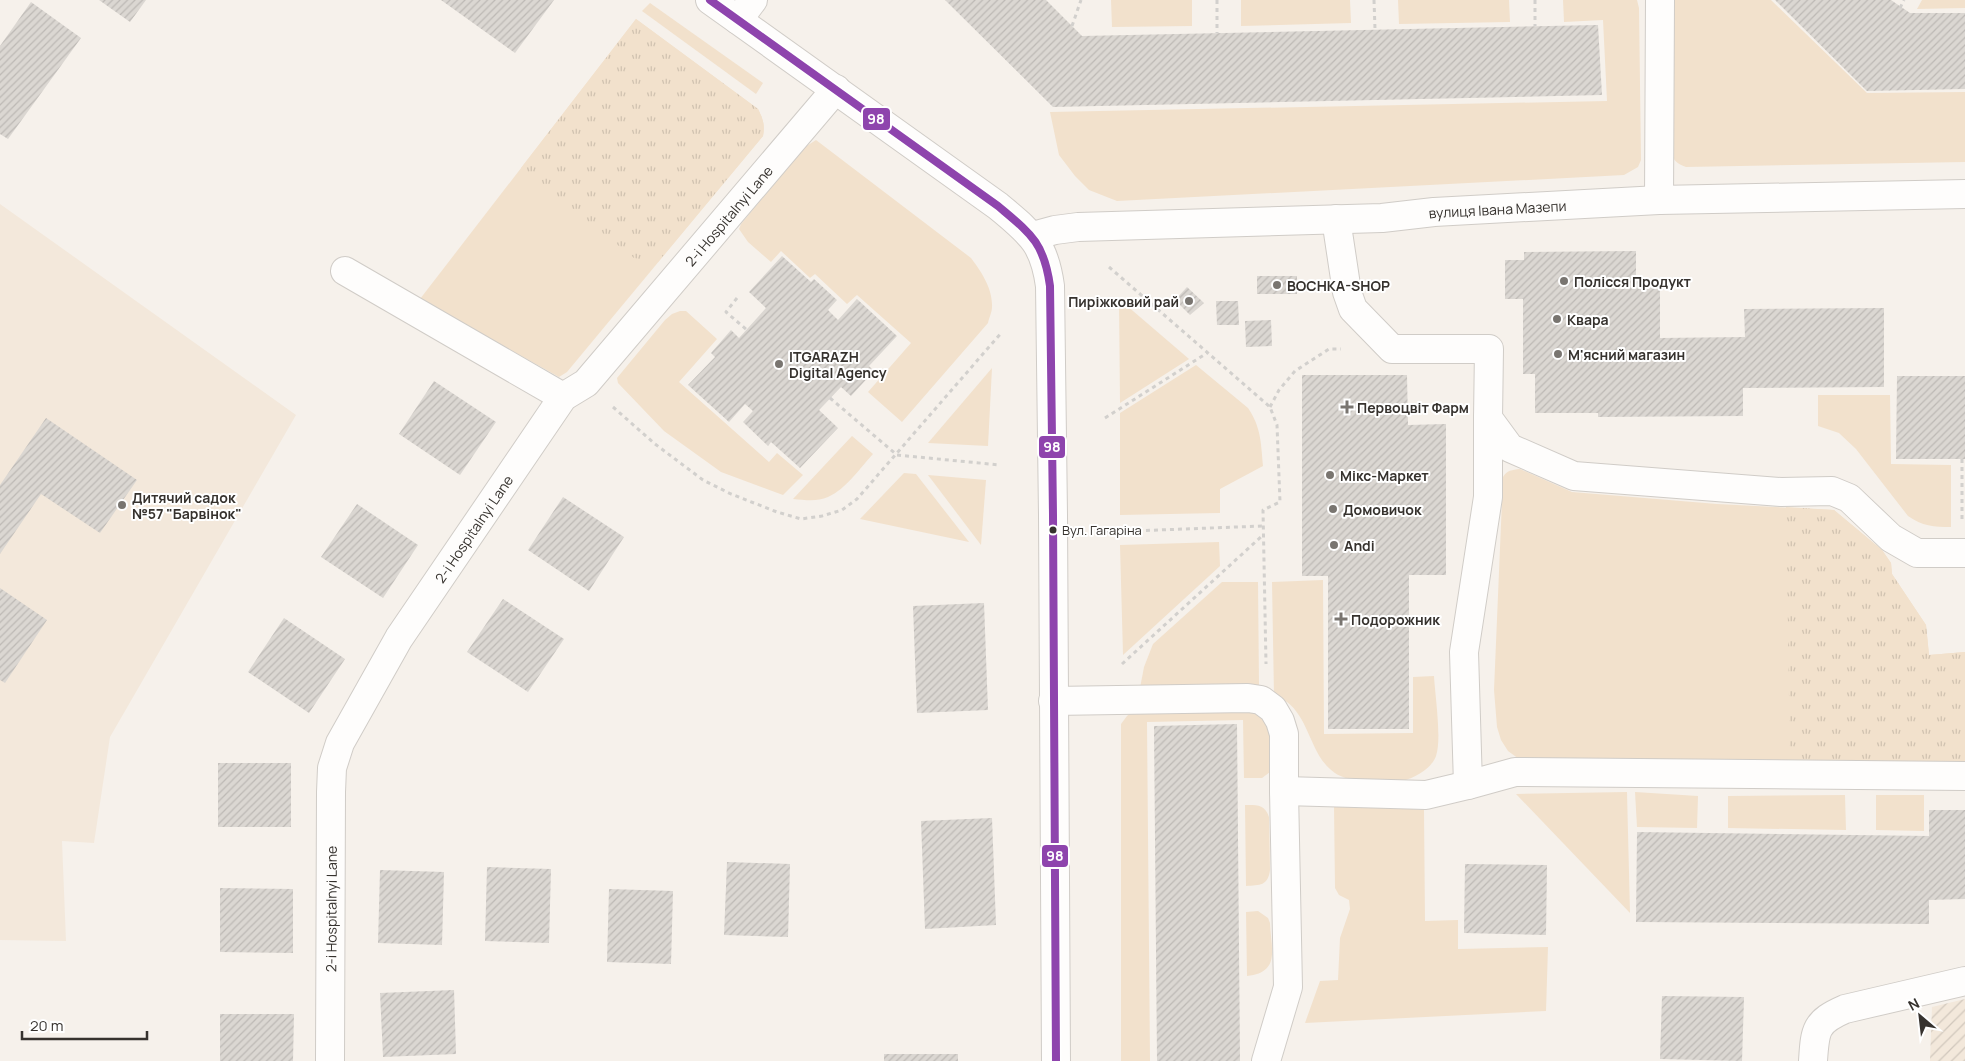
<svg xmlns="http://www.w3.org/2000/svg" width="1965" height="1061" font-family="Manrope,sans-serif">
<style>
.built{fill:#f3e8db}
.industrial{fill:url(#industrial-furrows)}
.grass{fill:#f2e1cc}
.park{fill:url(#park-tufts)}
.building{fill:url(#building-hatch)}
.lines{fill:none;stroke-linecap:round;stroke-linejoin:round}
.minor-casing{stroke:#d0ccc7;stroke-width:30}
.major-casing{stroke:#d0ccc7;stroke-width:30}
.path{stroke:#d2d0cd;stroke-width:3;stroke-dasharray:4 4;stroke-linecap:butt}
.minor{stroke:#fefdfc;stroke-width:28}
.major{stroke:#fefdfc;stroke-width:28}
.bus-1-casing{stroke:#fff;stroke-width:11}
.bus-1{stroke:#8e44ad;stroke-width:8}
.poi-dot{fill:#797570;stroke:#fff;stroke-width:2}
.bus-dot{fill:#36322e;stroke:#fff;stroke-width:2}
.labels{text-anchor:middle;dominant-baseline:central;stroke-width:4;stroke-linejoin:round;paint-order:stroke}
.bus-label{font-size:13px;fill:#36322e;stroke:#fff;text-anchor:start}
.street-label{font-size:14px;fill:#36322e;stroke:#fff}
.poi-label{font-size:14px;font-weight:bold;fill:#36322e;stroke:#fff;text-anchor:start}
.line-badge{stroke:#fff;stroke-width:2}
.badge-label{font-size:14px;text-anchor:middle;font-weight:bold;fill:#fff}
</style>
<defs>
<pattern id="industrial-furrows" width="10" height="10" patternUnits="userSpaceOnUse" patternTransform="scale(1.25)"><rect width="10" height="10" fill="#f3e8db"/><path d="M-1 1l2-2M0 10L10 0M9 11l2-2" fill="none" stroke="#d1c7bc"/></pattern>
<pattern id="park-tufts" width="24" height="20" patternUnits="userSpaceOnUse" patternTransform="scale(1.25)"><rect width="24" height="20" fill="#f2e1cc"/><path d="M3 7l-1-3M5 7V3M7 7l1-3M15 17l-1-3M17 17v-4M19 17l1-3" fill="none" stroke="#d0c2b0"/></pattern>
<pattern id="building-hatch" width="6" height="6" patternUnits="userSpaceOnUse" patternTransform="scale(1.25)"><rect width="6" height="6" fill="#dbd7d2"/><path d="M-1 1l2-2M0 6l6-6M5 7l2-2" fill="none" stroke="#bdb9b5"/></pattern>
</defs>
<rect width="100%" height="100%" fill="#f6f1eb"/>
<polygon class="built" points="0,204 296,415 110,737 94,843 62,841 66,941 0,940"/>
<polygon class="industrial" points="1965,999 1965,1061 1930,1061 1932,1007"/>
<g class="grass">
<polygon points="1111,0 1192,0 1192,26 1112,27"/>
<polygon points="1241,0 1350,0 1351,23 1241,26"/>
<polygon points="1398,0 1509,0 1510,22 1399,24"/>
<polygon points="1563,0 1637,0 1639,8 1641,160 1638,167 1624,175 1117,201 1089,190 1075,176 1059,155 1050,112 1607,101 1603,20 1564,22"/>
<path d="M1671 0H1771L1867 93 1965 92V162L1686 167C1677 164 1673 160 1670 151Z"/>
<polygon points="1922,0 1965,0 1965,8 1917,9"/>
<polygon points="650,3 763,83 756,94 642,11"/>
<path d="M636 19 758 109C763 119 765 125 763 136L567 372 559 377 420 299Z"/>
<path d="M816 140 971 258C981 271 993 289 992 307 992 312 989 318 988 323L902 422 868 392 911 343 857 295 847 304 815 274 810 278 781 251 771 262 748 242 739 229 741 224 805 147Z"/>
<polygon points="1119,299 1189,359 1120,403"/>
<polygon points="680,311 686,311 717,339 679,382 769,462 777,453 803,475 783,495 721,472 664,431 618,383 617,378 665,320 672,314"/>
<path d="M1196 365 1248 408C1261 427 1261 443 1263 466L1220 489V513L1120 515V413Z"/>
<polygon points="992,368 988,446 928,443"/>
<path d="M1818 395H1890L1891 464 1951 465V527C1934 527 1922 526 1908 516L1856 449 1839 433 1818 426Z"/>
<path d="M852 436 873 454C860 468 846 489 828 497 817 502 805 500 793 499Z"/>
<path d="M1520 469 1572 492 1717 504 1834 510 1882 550 1891 563 1892 574 1926 625 1929 655 1965 652V764L1519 759 1508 751 1501 740 1497 727 1494 690 1503 477C1507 470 1512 470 1520 469Z"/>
<polygon points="904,473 916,474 969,542 860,519"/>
<polygon points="928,475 986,480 981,545"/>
<polygon points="1219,542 1220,566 1123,655 1120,545"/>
<path d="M1323 580 1324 734 1413 733V677L1434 676C1435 695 1442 739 1436 756 1431 769 1416 777 1403 781 1396 783 1388 782 1380 782 1364 782 1342 781 1330 769 1310 751 1309 719 1287 702 1283 700 1278 698 1274 696L1272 582Z"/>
<polygon points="1222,582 1258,582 1259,685 1140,688 1144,667 1153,644"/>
<polygon points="1257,710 1271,728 1270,772 1262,778 1244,778 1243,720 1147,722 1150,1061 1121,1061 1121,724 1127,716 1132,712"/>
<polygon points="1627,792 1630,913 1516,794"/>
<polygon points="1635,792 1698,796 1697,828 1637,827"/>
<polygon points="1845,795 1846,830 1728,828 1728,796"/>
<polygon points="1876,795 1924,795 1924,831 1876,830"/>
<polygon points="1339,803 1424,810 1425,921 1458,920 1458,949 1548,947 1546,1011 1305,1023 1320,981 1338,980 1340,938 1350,909 1349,900 1339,895 1335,888 1334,806"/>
<path d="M1245 805C1256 805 1265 804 1269 817L1270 870C1268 886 1260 885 1246 886Z"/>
<path d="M1258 911 1268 918 1270 923C1271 949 1281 972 1247 976L1246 912Z"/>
</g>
<g class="park">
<path d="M636 19 758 109C763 119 765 125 763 136L658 262 634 258 521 168Z"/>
<polygon points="1786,507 1834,510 1882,550 1891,563 1892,574 1926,625 1929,655 1965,652 1965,764 1790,762"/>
</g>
<g class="building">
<polygon points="99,0 146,0 130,22"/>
<polygon points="441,0 554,0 515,53"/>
<polygon points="945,0 1046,0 1082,36 1598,25 1602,95 1053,107"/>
<polygon points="1775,0 1891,0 1910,13 1965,13 1965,89 1867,91"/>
<polygon points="31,2 81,38 8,139 0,134 0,46"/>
<polygon points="1636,251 1636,279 1660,279 1660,338 1745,337 1744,309 1884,308 1884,387 1743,388 1743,416 1598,417 1598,413 1535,413 1535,374 1523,374 1523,299 1505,299 1505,260 1524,260 1524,252"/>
<polygon points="782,256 811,282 814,279 837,300 828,310 838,320 857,299 897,336 869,366 874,371 851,396 841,387 819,410 838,428 800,468 771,442 768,446 743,422 753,411 745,404 729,422 688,385 715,357 711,353 731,330 739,338 766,308 749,292"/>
<rect x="1257" y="276" width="40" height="18"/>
<polygon points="1187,287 1204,303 1190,315 1175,300"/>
<polygon points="1216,301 1238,301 1239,325 1217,325"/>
<polygon points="1271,320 1272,346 1246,347 1245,321"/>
<polygon points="1302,375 1407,375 1408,425 1446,424 1446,575 1409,575 1409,729 1328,729 1328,576 1302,576"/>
<polygon points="1897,376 1965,376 1965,459 1896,459"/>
<polygon points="434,381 496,422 460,475 399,434"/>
<polygon points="46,418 137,480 100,533 41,494 0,554 0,485"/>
<polygon points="563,497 624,537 589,591 528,550"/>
<polygon points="357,504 418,545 383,598 321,557"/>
<polygon points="0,588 47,620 5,683 0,680"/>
<polygon points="503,599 564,639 528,692 467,652"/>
<polygon points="984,603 988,710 917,713 913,606"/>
<polygon points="284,618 345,659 309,713 248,672"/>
<polygon points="1237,724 1240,1061 1157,1061 1154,726"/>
<rect x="218" y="763" width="73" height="64"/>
<polygon points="1929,810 1965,810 1965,899 1929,900 1929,924 1636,922 1637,832 1929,836"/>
<polygon points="992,818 996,925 925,929 921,821"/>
<polygon points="727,862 790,864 788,937 724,935"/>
<polygon points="1465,864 1547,865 1546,935 1464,933"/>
<polygon points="487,867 551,869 549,943 485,941"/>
<polygon points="380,870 444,872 442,945 378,943"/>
<polygon points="220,888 293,889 293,953 220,952"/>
<polygon points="609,889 673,891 671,964 607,962"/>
<polygon points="454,990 456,1054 383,1057 380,993"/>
<polygon points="1662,996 1744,997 1742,1061 1660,1059"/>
<polygon points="220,1014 294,1014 293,1061 220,1061"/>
<rect x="884" y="1054" width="74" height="7"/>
</g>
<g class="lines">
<g class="minor-casing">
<g id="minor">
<polyline points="738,20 753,0"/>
<polyline points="1659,200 1660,0"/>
<polyline points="1336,219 1347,292 1353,309 1392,349 1489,349 1488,418 1510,448 1574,476 1781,492 1832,491 1849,498 1891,538 1917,553 1965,553"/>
<path id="s1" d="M1033 236 1055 230 1078 227 1382 218 1434 212 1659 200 1965 194"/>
<polyline points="345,271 563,397"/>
<polyline points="1488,418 1488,497 1464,652 1468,785 1515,772 1965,776"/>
<polyline points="1053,701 1248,698 1261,700 1273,709 1280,721 1284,734 1284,791 1288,987 1266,1061"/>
<polyline points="1284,791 1426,795 1468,785"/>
<path id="s2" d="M330 1061 331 792 332 768 340 743 399 638 563 397 586 383 836 89"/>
<path d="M1813 1061C1815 1030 1815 1022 1845 1009L1965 981"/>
</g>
</g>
<g class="major-casing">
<path id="major" d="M710 0 998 206C1030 233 1044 242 1050 286L1053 515 1056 1061"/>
</g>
<g class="path">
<polyline points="1217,0 1217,33"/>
<polyline points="1374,0 1375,29"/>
<polyline points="1535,0 1535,26"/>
<polyline points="1900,8 1904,0"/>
<polyline points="1072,26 1081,0"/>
<polyline points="1109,267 1270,407 1277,425 1280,502 1263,510 1266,664"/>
<polyline points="737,298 726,312 747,330"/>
<polyline points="830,398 897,455 1000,465"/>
<polyline points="613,407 655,444 703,480 731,494 777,512 801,519 822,516 842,510 857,499 1002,332"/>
<polyline points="1270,407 1279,390 1295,371 1329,349 1341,349"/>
<polyline points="1105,418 1207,353"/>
<polyline points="1962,459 1962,519"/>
<polyline points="1106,532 1263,526"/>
<polyline points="1122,664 1263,535"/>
</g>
<use href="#minor" class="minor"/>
<use href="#major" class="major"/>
<g class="bus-1-casing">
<path id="bus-1" d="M710 0 998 206C1030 233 1044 242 1050 286L1053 515 1056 1061"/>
</g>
<use href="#bus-1" class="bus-1"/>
</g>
<g class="poi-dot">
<circle cx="1564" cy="281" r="5"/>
<circle cx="1277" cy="285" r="5"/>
<circle cx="1189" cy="301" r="5"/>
<circle cx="1557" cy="319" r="5"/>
<circle cx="1558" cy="354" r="5"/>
<circle cx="779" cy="364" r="5"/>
<path d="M1344.5 399.5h5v5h5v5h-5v5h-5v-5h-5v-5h5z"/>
<circle cx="1330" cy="475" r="5"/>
<circle cx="122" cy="505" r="5"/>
<circle cx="1333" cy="509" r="5"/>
<circle cx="1334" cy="545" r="5"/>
<path d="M1338.5 611.5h5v5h5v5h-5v5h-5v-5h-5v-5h5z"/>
</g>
<circle class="bus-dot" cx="1053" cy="530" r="4.5"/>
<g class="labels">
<g class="bus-label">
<text x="1062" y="530">Вул. Гагаріна</text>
</g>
<g class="street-label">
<text stroke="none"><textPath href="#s1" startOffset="466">вулиця Івана Мазепи</textPath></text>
<text stroke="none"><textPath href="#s2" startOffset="978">2-i Hospitalnyi Lane</textPath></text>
<text stroke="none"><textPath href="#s2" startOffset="572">2-i Hospitalnyi Lane</textPath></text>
<text stroke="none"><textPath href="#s2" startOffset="152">2-i Hospitalnyi Lane</textPath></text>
</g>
<g class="poi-label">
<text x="1574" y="281">Полісся Продукт</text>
<text x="1287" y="285">BOCHKA-SHOP</text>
<text x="1179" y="301" text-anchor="end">Пиріжковий рай</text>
<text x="1567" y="319">Квара</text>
<text x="1568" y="354">М'ясний магазин</text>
<text x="789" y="356">ITGARAZH<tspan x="789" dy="16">Digital Agency</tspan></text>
<text x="1357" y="407">Первоцвіт Фарм</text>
<text x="1340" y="475">Мікс-Маркет</text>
<text x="132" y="497">Дитячий садок<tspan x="132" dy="16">№57 "Барвінок"</tspan></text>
<text x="1343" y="509">Домовичок</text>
<text x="1344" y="545">Andi</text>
<text x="1351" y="619">Подорожник</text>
</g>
</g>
<g class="line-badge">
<rect x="862" y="107" width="29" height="24" rx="5" fill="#8e44ad"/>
<rect x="1038" y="435" width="28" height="24" rx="5" fill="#8e44ad"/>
<rect x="1041" y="844" width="28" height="24" rx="5" fill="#8e44ad"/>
</g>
<g class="badge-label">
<text x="876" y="124">98</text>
<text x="1052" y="452">98</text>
<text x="1055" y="861">98</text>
</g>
<g transform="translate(1920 1016) rotate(332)" stroke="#ffffff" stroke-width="4" paint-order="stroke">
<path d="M0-4L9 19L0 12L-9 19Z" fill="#36322e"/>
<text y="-8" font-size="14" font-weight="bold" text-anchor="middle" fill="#36322e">N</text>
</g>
<path d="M22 1031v8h125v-8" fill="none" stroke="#36322e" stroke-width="2.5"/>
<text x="30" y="1031" font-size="15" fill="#36322e" stroke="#ffffff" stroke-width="4" paint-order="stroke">20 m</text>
</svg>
